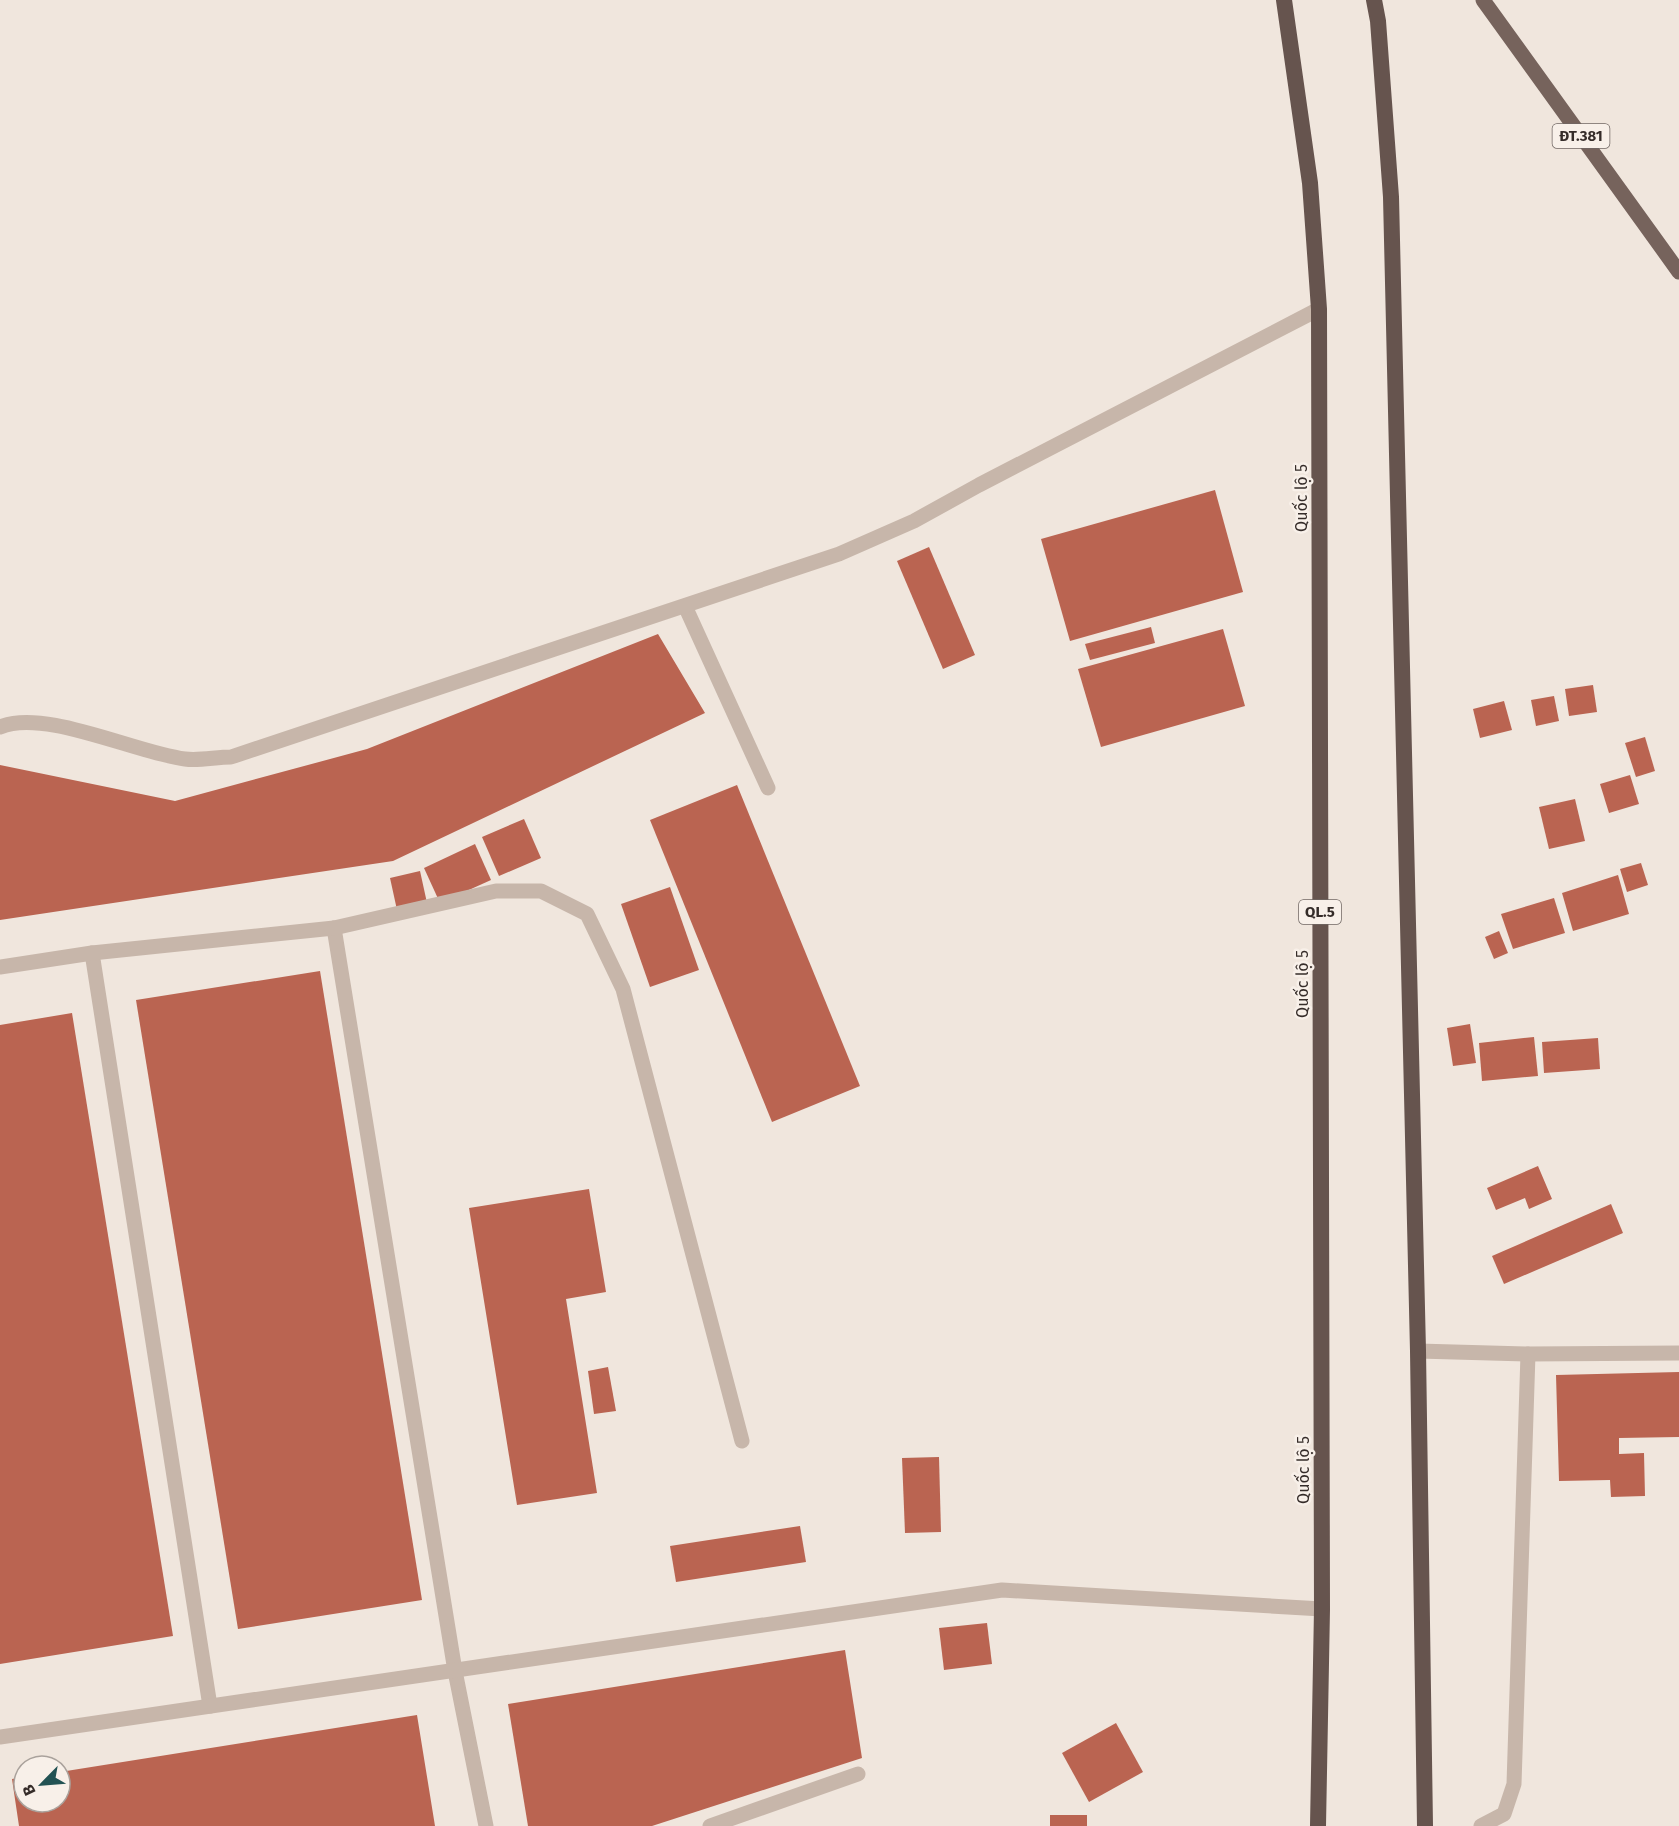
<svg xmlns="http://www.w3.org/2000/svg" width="1679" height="1826" font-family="'Fira Sans',sans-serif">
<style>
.building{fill:#ba6451}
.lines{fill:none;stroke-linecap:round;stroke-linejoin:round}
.service{stroke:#c7b6aa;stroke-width:15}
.minor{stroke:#c7b6aa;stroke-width:15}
.tertiary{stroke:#c7b6aa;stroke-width:15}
.primary{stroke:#76635c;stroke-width:15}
.trunk{stroke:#66544e;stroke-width:16}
.labels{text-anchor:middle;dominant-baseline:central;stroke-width:5;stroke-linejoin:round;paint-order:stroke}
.shield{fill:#f8f0e9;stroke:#706763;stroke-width:1.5}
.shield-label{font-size:15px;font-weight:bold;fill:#352c29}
.street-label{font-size:16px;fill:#352c29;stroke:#f8f0e9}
</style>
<rect width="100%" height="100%" fill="#f0e6dd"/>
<g class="building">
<polygon points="1215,490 1243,592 1070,641 1041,539"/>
<polygon points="929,547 975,655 943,669 897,561"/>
<polygon points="1151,627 1155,643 1090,660 1085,644"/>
<polygon points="1223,629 1245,706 1101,747 1078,669"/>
<polygon points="658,634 705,713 393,861 0,920 0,765 175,801 367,749"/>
<polygon points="1593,685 1597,712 1569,716 1565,689"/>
<polygon points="1554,696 1559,721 1536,726 1531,700"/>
<polygon points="1504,701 1512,730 1480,738 1473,709"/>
<polygon points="1645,737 1655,771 1636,777 1625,743"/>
<polygon points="1630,775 1639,804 1609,813 1600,784"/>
<polygon points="737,785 860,1086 772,1122 650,820"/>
<polygon points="1575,799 1585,841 1549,849 1539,807"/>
<polygon points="524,819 541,858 499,876 482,837"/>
<polygon points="475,844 491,880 440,903 424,868"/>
<polygon points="1641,863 1648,885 1627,892 1620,869"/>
<polygon points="420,871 427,903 397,910 390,878"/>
<polygon points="1618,875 1629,914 1573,931 1562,893"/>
<polygon points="670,887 699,970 650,987 621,904"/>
<polygon points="1554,898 1565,933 1513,949 1501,914"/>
<polygon points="1499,931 1508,953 1494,959 1485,937"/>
<polygon points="320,971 422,1600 238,1629 136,1000"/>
<polygon points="72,1013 173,1636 0,1664 0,1025"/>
<polygon points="1470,1024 1476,1063 1453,1066 1447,1028"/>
<polygon points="1534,1037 1538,1076 1482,1081 1479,1043"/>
<polygon points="1598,1038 1600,1069 1544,1073 1542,1042"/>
<polygon points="1538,1166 1552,1199 1529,1209 1525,1198 1496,1210 1487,1188"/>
<polygon points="589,1189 606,1292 566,1299 597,1493 517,1505 469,1208"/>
<polygon points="1611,1204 1623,1233 1504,1284 1492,1256"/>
<polygon points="608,1367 616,1411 594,1414 588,1371"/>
<polygon points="1679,1372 1679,1437 1619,1438 1619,1454 1644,1453 1645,1496 1611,1497 1610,1480 1559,1481 1556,1375"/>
<polygon points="939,1457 941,1532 905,1533 902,1458"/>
<polygon points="800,1526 806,1562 676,1582 670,1546"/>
<polygon points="987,1623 992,1664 944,1670 939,1628"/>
<polygon points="845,1650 862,1758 652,1826 528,1826 508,1704"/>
<polygon points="417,1715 435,1826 19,1826 12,1779 24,1777 24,1802 60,1802 60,1772"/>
<polygon points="1116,1723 1143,1772 1089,1802 1062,1753"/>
<rect x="1050" y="1815" width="37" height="11"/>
</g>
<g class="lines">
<g class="service">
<polyline points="685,606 768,788"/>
<polyline points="334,928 455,1671 486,1826"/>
<polyline points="92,953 210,1706"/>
<polyline points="0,967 92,953 334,928 496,891 541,891 587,914 623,989 742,1441"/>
<polyline points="0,1737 1002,1590 1322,1609"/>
<polyline points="710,1826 858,1774"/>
<polyline points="1481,1826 1504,1814 1514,1784 1528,1354"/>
</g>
<path class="minor" d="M0 727C44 708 136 753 185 759 199 761 216 757 231 757L839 554 914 521 979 485 1319 309"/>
<polyline class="tertiary" points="1418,1351 1528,1354 1679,1353"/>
<polyline class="primary" points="1483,0 1679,272"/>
<g class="trunk">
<polyline points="1284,0 1310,183 1319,309 1322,1609 1318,1826"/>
<polyline points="1374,0 1378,21 1391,197 1418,1351 1425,1826"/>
</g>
</g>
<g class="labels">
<g class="shield">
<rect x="1552.5" y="124" width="57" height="24" rx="4.5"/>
<rect x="1299" y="900" width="42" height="24" rx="4.5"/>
</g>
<g class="shield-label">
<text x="1581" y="136">ĐT.381</text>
<text x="1320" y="912">QL.5</text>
</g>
<g class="street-label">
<text transform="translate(1301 498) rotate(-90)">Quốc lộ 5</text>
<text transform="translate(1302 984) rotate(-90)">Quốc lộ 5</text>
<text transform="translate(1303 1470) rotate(-90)">Quốc lộ 5</text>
</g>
</g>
<g transform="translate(42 1784) rotate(245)"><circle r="28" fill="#f8f0e9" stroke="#aaa29c" stroke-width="1.5"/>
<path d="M0-4.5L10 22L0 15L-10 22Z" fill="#225253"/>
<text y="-9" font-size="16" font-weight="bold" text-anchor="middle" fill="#352c29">B</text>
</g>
</svg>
